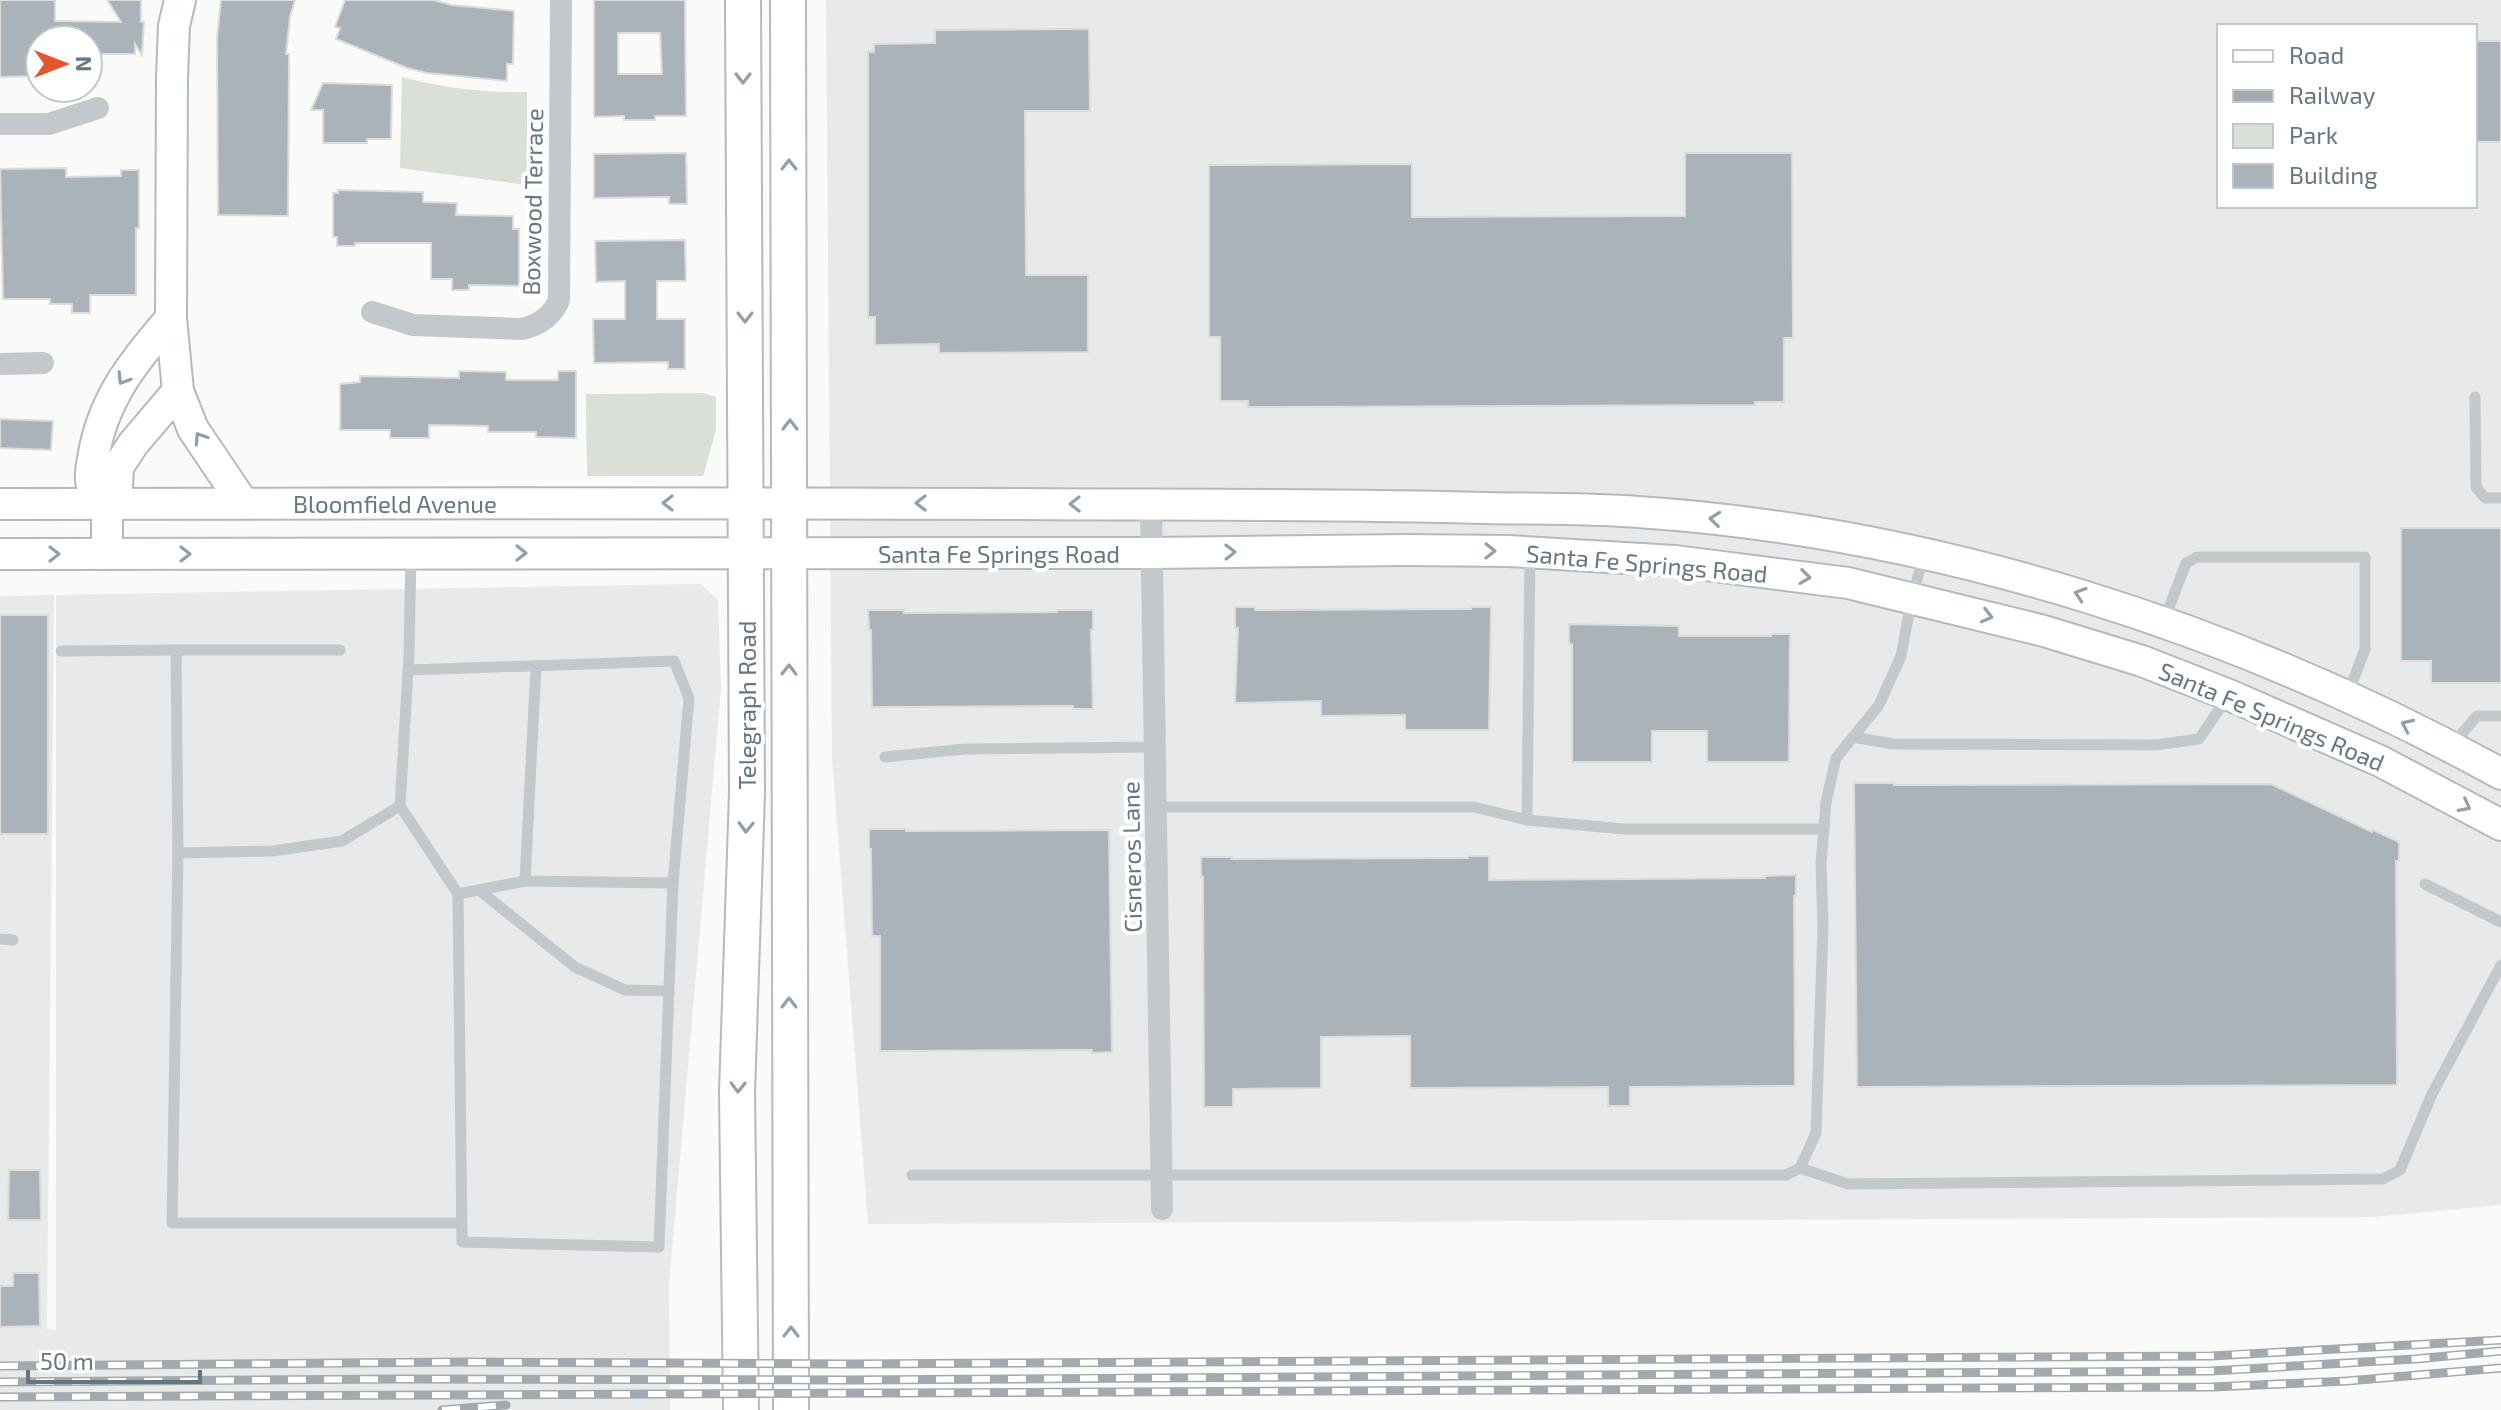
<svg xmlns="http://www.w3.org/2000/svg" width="2501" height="1410" font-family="'Exo 2',sans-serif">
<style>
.built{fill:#e8e9e9;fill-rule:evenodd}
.green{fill:#dadfd7}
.building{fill:#aab3b9;stroke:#dcdcda;stroke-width:2;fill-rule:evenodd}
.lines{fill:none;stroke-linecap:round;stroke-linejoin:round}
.secondary-casing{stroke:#b3babf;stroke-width:34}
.primary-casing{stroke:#b5babe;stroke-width:38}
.lane{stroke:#c3c8cc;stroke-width:11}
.street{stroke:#c3c8cc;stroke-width:22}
.secondary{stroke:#fff;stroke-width:30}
.primary{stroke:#fff;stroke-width:34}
.rail-casing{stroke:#a2aab0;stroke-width:9}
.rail{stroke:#fff;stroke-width:6;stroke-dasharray:18;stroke-linecap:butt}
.oneway{stroke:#939fa8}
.labels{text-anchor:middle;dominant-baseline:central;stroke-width:8;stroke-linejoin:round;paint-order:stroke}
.street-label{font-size:24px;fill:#657683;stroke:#fff}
</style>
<rect width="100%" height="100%" fill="#fafaf8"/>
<g class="built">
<path d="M826 0H2501V1205L2375 1217 868 1224 832 759ZM2219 26H2475V206H2219Z"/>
<polygon points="701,584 718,600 721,688 669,1285 670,1410 0,1410 0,596 54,595 47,1329 56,1330 56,595"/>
</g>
<g class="green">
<path d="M402 77C442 88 486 93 527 92V185L400 168Z"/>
<polygon points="703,393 716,397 716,430 703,476 587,476 586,394"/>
</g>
<g class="building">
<polygon points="0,0 55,0 55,21 121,22 107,0 141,0 141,22 144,22 142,55 135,44 135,54 88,54 88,40 40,40 40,76 0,77"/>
<polygon points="221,0 295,0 290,17 286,54 289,54 288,216 218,215 217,38"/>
<polygon points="345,0 433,0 452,5 514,11 513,64 507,64 507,81 427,73 407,68 336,39 340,28 335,27"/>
<path d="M594 0H685L686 116H655V120H624V116L594 117ZM618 33H660L662 74H618Z"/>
<polygon points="1089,29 1090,111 1025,111 1026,275 1088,275 1088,352 939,353 939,344 875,345 875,317 868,317 868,52 874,52 874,44 935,43 935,30"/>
<rect x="2475" y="41" width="26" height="101"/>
<polygon points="323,83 392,85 391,139 367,139 367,143 323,143 323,110 311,110"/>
<polygon points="686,153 687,204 669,204 669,197 594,198 594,154"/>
<polygon points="1685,153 1792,153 1793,338 1784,338 1784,402 1755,402 1755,405 1248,407 1248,401 1220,401 1220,337 1209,337 1209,165 1412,164 1412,217 1685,216"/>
<polygon points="66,168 66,177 121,176 121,170 139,170 139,228 136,228 136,295 90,295 90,313 72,313 72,304 50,304 50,299 3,299 0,169"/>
<polygon points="338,190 423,192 423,202 457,203 456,215 513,216 513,229 519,229 519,286 469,285 469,290 452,290 452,279 431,279 431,243 355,243 355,246 337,246 337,237 333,237 333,193 338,193"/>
<polygon points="685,240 686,281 657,281 657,319 685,319 685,369 668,369 668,362 594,363 593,319 625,319 625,281 596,282 595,241"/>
<polygon points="459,371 506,372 506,380 558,380 558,371 576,371 576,438 536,437 536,432 488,432 488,426 429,425 429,438 390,438 390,430 340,430 340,384 360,382 360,376 459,378"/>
<polygon points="0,419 53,421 51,450 0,448"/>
<polygon points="2401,528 2501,528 2501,683 2431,683 2431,661 2401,661"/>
<polygon points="1235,607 1255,607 1255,610 1471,609 1471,607 1491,607 1489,730 1405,730 1405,715 1321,716 1321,701 1235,703 1238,628 1235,628"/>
<polygon points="868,610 904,610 904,613 1057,612 1057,610 1093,610 1093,630 1091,630 1093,709 1073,709 1073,706 872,707 871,630 869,630"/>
<rect x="0" y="615" width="48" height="219"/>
<polygon points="1569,624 1679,626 1679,636 1771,636 1771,634 1790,634 1789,762 1707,762 1707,731 1652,731 1652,762 1572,762 1572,644 1569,644"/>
<polygon points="1854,783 1894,783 1894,785 2271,784 2372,832 2373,830 2399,842 2399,861 2396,861 2397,1085 1857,1087"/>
<polygon points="869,829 906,829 906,831 1109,830 1112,1052 1092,1053 1092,1050 880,1051 880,936 872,936 871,849 869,849"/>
<polygon points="1468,856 1489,856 1489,880 1765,878 1765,876 1796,875 1796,896 1794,896 1795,1086 1630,1087 1630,1106 1608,1106 1608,1087 1410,1088 1410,1036 1321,1037 1321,1088 1233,1089 1233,1107 1204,1107 1203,877 1201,877 1201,857 1232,857 1232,859 1468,858"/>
<polygon points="9,1170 40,1170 41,1220 8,1220"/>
<polygon points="13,1273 39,1273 40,1326 0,1327 0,1286 13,1286"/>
</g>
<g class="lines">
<g class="secondary-casing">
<g id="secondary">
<polyline points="180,0 174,26 172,77 171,318 178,391 193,429 243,503"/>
<path d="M0 504C341 504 683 502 1024 504 1178 505 1331 504 1485 508 1536 509 1587 508 1638 512 1938 532 2239 629 2501 774"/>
<path d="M107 504C103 500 97 495 94 490 89 482 91 469 93 459 102 400 133 362 171 318"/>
<polyline points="0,554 1152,553 1406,550 1508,551 1675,561 1848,583 2044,631 2142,661 2229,695 2380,761 2501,825"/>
<polyline points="107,554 107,504 117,486 118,467 133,444 178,391"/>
</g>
</g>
<g class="primary-casing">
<g id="primary">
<polyline points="788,0 791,1410"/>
<polyline points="741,1410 737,1092 747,793 743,0"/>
</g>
</g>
<g class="lane">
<polyline points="2475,397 2476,487 2485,498 2501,498"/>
<polyline points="2164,621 2186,563 2197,557 2365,557 2365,649 2348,694"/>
<polyline points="61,651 176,650"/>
<polyline points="536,666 525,881 673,883"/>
<polyline points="409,670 674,661 689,698 673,883 659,1247 462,1242 458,894 400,806 409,655 411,554"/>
<polyline points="1853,737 1893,744 2156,745 2199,739 2228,696"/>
<polyline points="2451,746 2477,716 2501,716"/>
<polyline points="885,757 965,749 1155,747"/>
<polyline points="400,806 342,841 272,851 178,853 172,1223 461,1223"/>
<polyline points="1156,807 1474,807 1527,820 1623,829 1824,829"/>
<polyline points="1527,820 1530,553"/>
<polyline points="178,853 176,650 340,650"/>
<polyline points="2425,884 2501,922"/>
<polyline points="479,890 575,967 625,990 669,991"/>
<polyline points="458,894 525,881"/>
<polyline points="0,939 13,940"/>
<polyline points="1800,1168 1848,1184 2383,1179 2400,1170 2432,1094 2501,965"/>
<polyline points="912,1175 1786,1175 1800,1168 1816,1133 1823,926 1821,864 1826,802 1836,758 1879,705 1901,656 1912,597 1924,555"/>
</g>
<g class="street">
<polyline points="0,124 49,124 98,108"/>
<path d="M372 312 413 325 522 329C539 325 552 317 559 300L561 0"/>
<polyline points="0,364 43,363"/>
<polyline points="1151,504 1162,1209"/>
</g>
<use href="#secondary" class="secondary"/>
<use href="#primary" class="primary"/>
<g class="rail-casing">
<g id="rail">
<polyline points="0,1366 460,1362 851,1364 2211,1356 2501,1340"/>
<polyline points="0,1382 399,1379 850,1380 2211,1371 2415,1359 2501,1351"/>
<polyline points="0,1397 2212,1387 2347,1381 2501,1368"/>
<polyline points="442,1410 506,1405"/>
</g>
</g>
<use href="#rail" class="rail"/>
</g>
<defs><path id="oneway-chevron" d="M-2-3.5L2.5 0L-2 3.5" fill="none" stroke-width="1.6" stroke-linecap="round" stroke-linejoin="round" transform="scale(2)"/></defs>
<g class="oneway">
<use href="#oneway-chevron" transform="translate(743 78) rotate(90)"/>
<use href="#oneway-chevron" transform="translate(789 165) rotate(-90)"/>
<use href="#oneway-chevron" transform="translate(745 317) rotate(90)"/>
<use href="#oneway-chevron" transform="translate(123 379) rotate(122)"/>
<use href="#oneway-chevron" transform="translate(790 425) rotate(-90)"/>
<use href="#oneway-chevron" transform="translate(200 438) rotate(-123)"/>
<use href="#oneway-chevron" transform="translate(668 503) rotate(180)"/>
<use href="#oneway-chevron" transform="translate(921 503) rotate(-180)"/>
<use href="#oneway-chevron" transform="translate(1075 504) rotate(-180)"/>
<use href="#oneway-chevron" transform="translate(1715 519) rotate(-174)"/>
<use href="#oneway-chevron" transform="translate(1490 551) rotate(1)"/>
<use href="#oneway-chevron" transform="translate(1230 552) rotate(-1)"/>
<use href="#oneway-chevron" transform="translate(521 553)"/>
<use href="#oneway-chevron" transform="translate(54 554)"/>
<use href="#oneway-chevron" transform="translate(185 554)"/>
<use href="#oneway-chevron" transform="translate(1805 577) rotate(7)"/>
<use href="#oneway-chevron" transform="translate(2080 594) rotate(-162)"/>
<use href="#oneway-chevron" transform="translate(1987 616) rotate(14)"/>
<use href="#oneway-chevron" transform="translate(789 670) rotate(-89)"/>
<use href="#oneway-chevron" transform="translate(2407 725) rotate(-155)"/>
<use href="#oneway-chevron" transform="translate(2465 806) rotate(28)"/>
<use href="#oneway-chevron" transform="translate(746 827) rotate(92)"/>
<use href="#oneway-chevron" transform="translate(789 1003) rotate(-90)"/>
<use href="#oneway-chevron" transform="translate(738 1087) rotate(91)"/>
<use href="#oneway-chevron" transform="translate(791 1332) rotate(-90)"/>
</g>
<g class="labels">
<g class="street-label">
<text transform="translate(532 202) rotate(-89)">Boxwood Terrace</text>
<text x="395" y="503">Bloomfield Avenue</text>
<text x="999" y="553">Santa Fe Springs Road</text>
<text transform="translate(1647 563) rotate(5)">Santa Fe Springs Road</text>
<text transform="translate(746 705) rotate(-90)">Telegraph Road</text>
<text transform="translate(2272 716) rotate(23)">Santa Fe Springs Road</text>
<text transform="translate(1131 857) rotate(-91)">Cisneros Lane</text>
</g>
</g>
<rect x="2217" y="24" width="260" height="184" fill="#ffffff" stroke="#c1c8cd" stroke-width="2"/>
<rect x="2233" y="50" width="40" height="12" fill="#ffffff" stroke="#c1c8cd" stroke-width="2"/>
<text x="2289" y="64" font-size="24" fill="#657683">Road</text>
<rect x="2233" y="90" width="40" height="12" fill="#a2aab0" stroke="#c1c8cd" stroke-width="2"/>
<text x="2289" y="104" font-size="24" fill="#657683">Railway</text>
<rect x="2233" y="124" width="40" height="24" fill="#dadfd7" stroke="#c1c8cd" stroke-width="2"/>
<text x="2289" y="144" font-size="24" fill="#657683">Park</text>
<rect x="2233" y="164" width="40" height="24" fill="#aab3b9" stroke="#c1c8cd" stroke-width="2"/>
<text x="2289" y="184" font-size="24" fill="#657683">Building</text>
<g transform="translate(64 64) rotate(90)"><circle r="38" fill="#ffffff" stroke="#c1c8cd" stroke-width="2"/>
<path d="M0-6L14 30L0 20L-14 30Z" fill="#e4572e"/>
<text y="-12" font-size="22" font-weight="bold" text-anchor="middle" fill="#657683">N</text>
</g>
<path d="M28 1370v12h172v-12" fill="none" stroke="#657683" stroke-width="4"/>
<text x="40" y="1370" font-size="24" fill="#657683" stroke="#ffffff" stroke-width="6" paint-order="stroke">50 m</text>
</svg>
